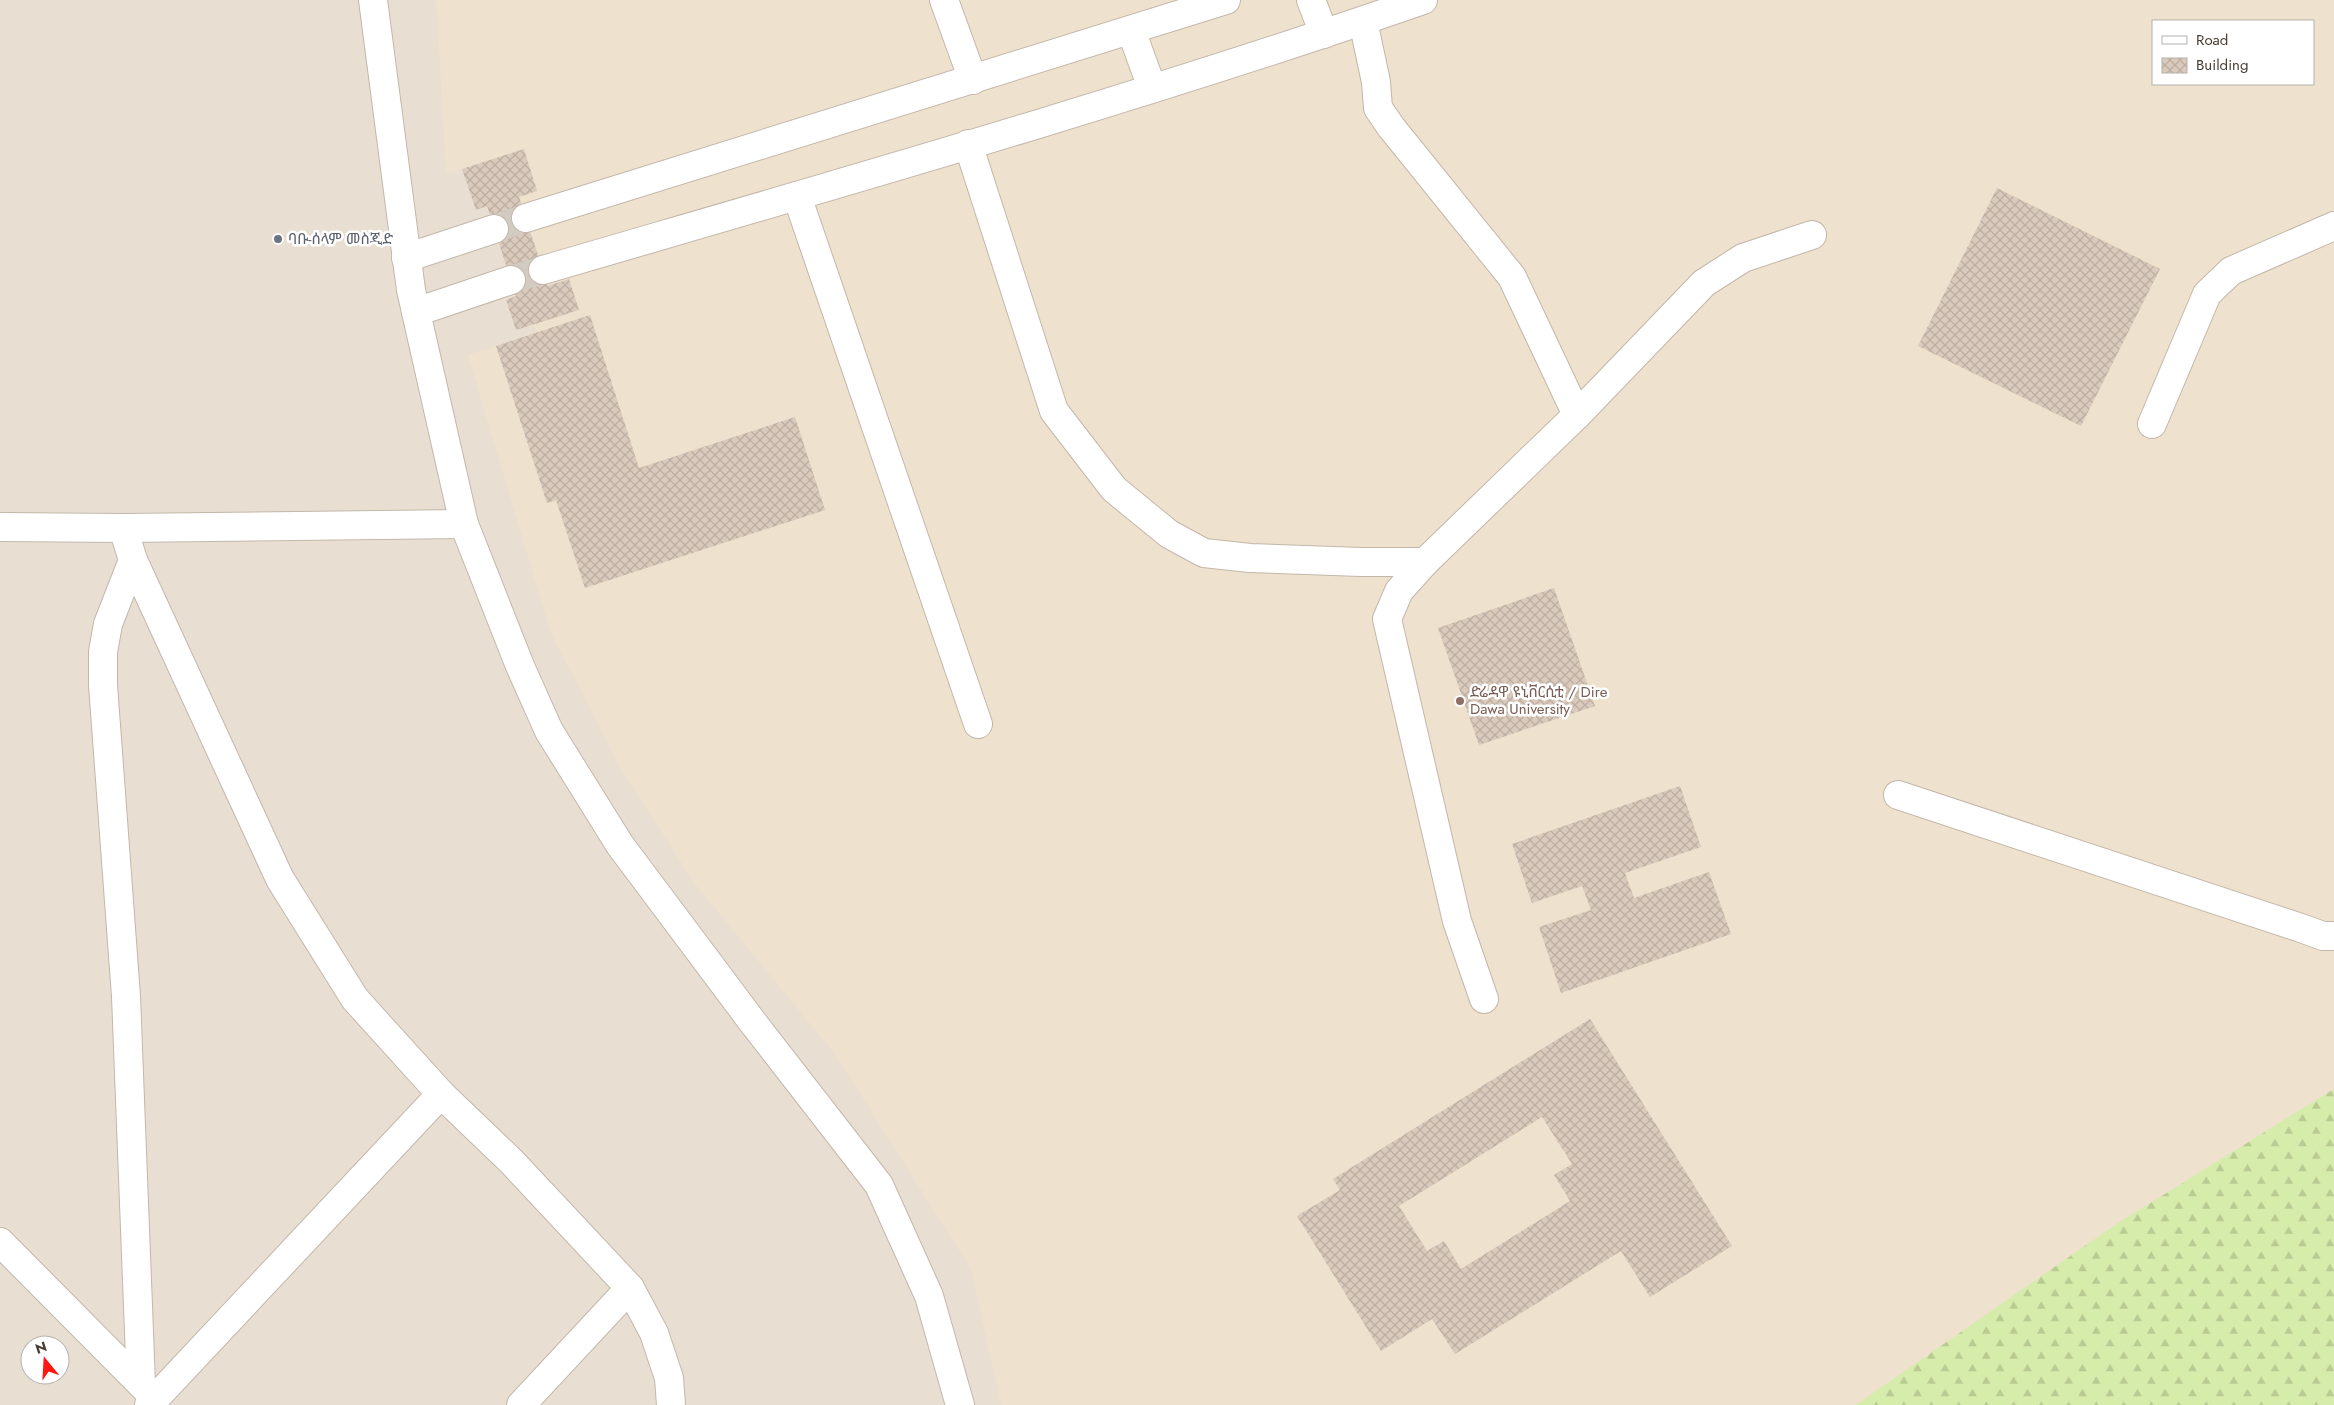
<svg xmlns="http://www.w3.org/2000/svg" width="2334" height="1405" font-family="Jost,'Noto Sans Ethiopic',sans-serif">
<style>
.residential{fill:#e8dfd2;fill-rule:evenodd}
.education{fill:#eee1cd;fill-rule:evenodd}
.forest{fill:url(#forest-firs)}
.building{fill:url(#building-cross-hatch);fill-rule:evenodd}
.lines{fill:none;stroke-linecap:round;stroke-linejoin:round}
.minor-tunnel{stroke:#d1cbc2;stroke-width:28;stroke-dasharray:28 14;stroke-linecap:butt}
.minor-casing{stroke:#c3b7aa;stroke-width:30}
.minor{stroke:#fff;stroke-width:28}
.worship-dot{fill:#6b7280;stroke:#fff;stroke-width:2}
.education-dot{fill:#8d6e63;stroke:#fff;stroke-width:2}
.labels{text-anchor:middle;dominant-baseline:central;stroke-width:5;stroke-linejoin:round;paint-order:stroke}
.worship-label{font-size:15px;fill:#5b616d;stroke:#fff;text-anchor:start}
.education-label{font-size:15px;fill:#785e54;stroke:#fff;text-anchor:start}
</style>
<defs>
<pattern id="forest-firs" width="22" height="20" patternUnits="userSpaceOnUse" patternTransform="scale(1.25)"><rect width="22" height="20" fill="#d6ecaa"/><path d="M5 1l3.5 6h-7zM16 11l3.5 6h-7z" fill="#b9cb93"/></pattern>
<pattern id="building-cross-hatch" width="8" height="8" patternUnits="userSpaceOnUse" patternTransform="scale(1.25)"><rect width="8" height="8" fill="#dacabc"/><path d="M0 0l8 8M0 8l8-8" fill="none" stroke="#bcaea2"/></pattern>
</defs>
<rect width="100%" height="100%" fill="#f4eee5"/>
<path class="residential" d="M0 0H2334V1405H0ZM2153 21H2313V84H2153ZM30 1345H60V1375H30Z"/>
<path class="education" d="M436 0H2334V1089L2115 1225 1856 1405H1001L971 1269 835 1054 695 884 622 771 550 631 468 355 538 333 533 325 516 330 506 300 516 296 487 207 476 210 462 169 446 173ZM2153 21H2313V84H2153Z"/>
<polygon class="forest" points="2334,1089 2334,1405 1856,1405 2115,1225"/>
<g class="building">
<polygon points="524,149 537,191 519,197 548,286 569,279 579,310 516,330 506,300 516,296 487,206 476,210 462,169"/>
<polygon points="1997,188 2160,269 2081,426 1918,346"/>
<polygon points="590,315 639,468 795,417 825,510 585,588 556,500 547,503 496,346"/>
<polygon points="1554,588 1595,706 1479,745 1438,628"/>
<polygon points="1680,786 1701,847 1625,873 1634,898 1709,872 1731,934 1561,993 1539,927 1591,910 1582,886 1532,903 1512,844"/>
<path d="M1590 1019 1732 1246 1650 1297 1621 1251 1455 1354 1432 1319 1381 1351 1297 1216 1340 1190 1333 1179ZM1542 1117 1572 1164 1554 1175 1570 1201 1461 1269 1444 1241 1427 1251 1399 1206Z"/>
</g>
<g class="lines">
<g class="minor-tunnel">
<polyline points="494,229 526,218"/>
<polyline points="511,280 543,270"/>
</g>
<g class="minor-casing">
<g id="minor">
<polyline points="373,0 411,290 464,524 520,666 549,731 620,845 751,1020 879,1185 929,1296 960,1405"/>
<polyline points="944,0 973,80"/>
<polyline points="1311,0 1324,34"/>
<polyline points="1363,21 1376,82 1378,108 1391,127 1512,277 1577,415"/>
<polyline points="1131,30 1152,88"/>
<polyline points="968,144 1054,411 1114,489 1169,534 1204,553 1250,558 1361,562 1425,562"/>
<polyline points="797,196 978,724"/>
<polyline points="526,218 1226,0"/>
<polyline points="406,258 494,229"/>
<path d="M543 270C837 184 1133 100 1423 0"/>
<polyline points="416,312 511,280"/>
<polyline points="2152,424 2207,294 2231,271 2334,226"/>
<polyline points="0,527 123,528 464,524"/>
<polyline points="123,528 133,560 280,879 355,999 441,1094 512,1162 630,1288 654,1333 669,1378 671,1405"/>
<polyline points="133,560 108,624 103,652 103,685 126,996 141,1384"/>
<polyline points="1898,795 2301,928 2323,936 2334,936"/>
<polyline points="1484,999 1457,921 1387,619 1399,591 1425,562 1577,415 1704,283 1743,258 1812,235"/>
<polyline points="0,1242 147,1390"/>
<polyline points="149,1405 441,1094"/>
<polyline points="521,1405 630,1288"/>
</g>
</g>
<use href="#minor" class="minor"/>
</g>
<circle class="worship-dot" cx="278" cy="239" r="5"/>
<circle class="education-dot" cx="1460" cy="701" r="5"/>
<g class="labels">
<g class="worship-label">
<text x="288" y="239">ባቡ-ሰላም መስጂድ</text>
</g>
<g class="education-label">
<text x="1470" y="692">ድሬዳዋ ዩኒቨርሲቲ / Dire<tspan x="1470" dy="17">Dawa University</tspan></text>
</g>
</g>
<rect x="2152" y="20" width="162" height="65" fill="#ffffff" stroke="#b5b1ae"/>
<rect x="2162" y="36" width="25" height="8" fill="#ffffff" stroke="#b5b1ae"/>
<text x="2196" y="45" font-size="15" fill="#473d34">Road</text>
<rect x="2162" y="58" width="25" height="15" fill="url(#building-cross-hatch)" stroke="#b5b1ae"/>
<text x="2196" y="70" font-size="15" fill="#473d34">Building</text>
<g transform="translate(45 1360) rotate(342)"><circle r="24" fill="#ffffff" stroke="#b5b1ae"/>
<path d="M0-4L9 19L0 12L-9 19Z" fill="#ff1711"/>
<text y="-8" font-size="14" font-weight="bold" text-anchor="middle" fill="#473d34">N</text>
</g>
</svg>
